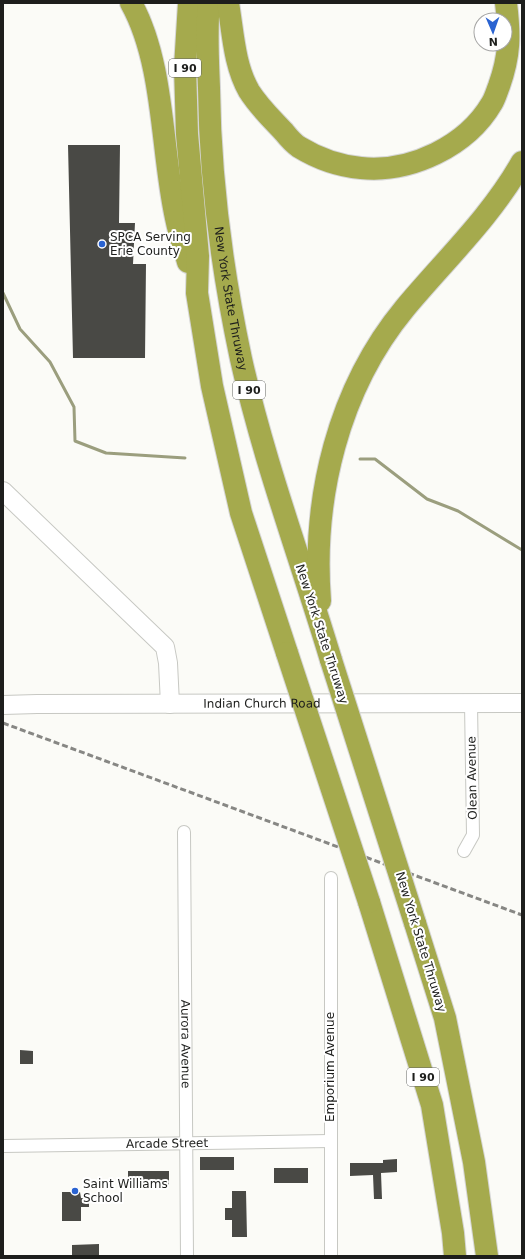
<svg xmlns="http://www.w3.org/2000/svg" width="525" height="1259" font-family="'DejaVu Sans',sans-serif">
<style>
.lines{fill:none;stroke-linecap:round;stroke-linejoin:round}
.stream{stroke:#9b9e7e;stroke-width:3}
.building{fill:#494945}
.street-casing{stroke:#c7c8c3;stroke-width:14}
.secondary-casing{stroke:#c7c8c3;stroke-width:20}
.highway-casing{stroke:#d6d6d6;stroke-width:24}
.street{stroke:#fff;stroke-width:12}
.secondary{stroke:#fff;stroke-width:18}
.highway{stroke:#a5aa4d;stroke-width:22}
.rail{stroke:#878784;stroke-width:3;stroke-dasharray:6 3;stroke-linecap:butt}
.highway-bridge-casing{stroke:#d6d6d6;stroke-width:24;stroke-linecap:butt}
.highway-bridge{stroke:#a5aa4d;stroke-width:22}
.poi-dot{fill:#2a63d1;stroke:#fff;stroke-width:1.5}
.labels{text-anchor:middle;dominant-baseline:central;stroke-width:4;stroke-linejoin:round;paint-order:stroke}
.shield{fill:#fff;stroke:#616260;stroke-width:1}
.shield-label{font-size:11px;font-weight:bold;fill:#1d1e1c}
.poi-label{font-size:12px;fill:#1d1e1c;stroke:#fff;text-anchor:start}
.street-label{font-size:12px;fill:#1d1e1c;stroke:#fff}
</style>
<rect width="100%" height="100%" fill="#fbfbf7"/>
<g class="lines">
<g class="stream">
<polyline points="3,293 20,329 50,362 74,407 75,441 106,453 185,458"/>
<polyline points="360,459 375,459 427,499 458,511 522,550"/>
</g>
</g>
<g class="building">
<polygon points="68,145 120,145 119,223 135,223 133,264 146,264 145,358 73,358"/>
<polygon points="20,1050 33,1051 33,1064 20,1064"/>
<rect x="200" y="1157" width="34" height="13"/>
<polygon points="397,1159 397,1172 381,1173 382,1199 374,1199 373,1175 350,1176 350,1163 383,1163 383,1160"/>
<rect x="274" y="1168" width="34" height="15"/>
<rect x="128" y="1171" width="41" height="14"/>
<polygon points="232,1191 246,1191 247,1237 232,1237 232,1220 225,1220 225,1208 232,1208"/>
<polygon points="62,1192 80,1192 81,1198 89,1198 89,1207 81,1207 81,1221 62,1221"/>
<polygon points="99,1244 99,1256 72,1256 72,1245"/>
</g>
<g class="lines">
<g class="street-casing">
<g id="street">
<path id="s1" d="M184 832 187 1256"/>
<polyline points="464,851 473,835 471,703"/>
<polyline points="331,878 331,1256"/>
<path id="s2" d="M3 1146 330 1141"/>
</g>
</g>
<g class="secondary-casing">
<g id="secondary">
<polyline points="3,491 165,647 168,663 170,704"/>
<path id="s3" d="M3 705 37 704 522 703"/>
</g>
</g>
<g class="highway-casing">
<g id="highway">
<path d="M131 3C165 64 161 151 176 218 179 233 184 248 188 262"/>
<polyline points="189,3 185,67 187,134 198,256 197,293 212,386 241,513 287,653"/>
<path id="s4" d="M209 3C206 31 208 60 209 88 210 178 222 270 241 359 264 462 301 560 331 660"/>
<path d="M228 3C233 32 234 65 249 91 259 107 271 118 284 132 288 137 293 143 299 147 317 158 339 166 361 168 411 173 467 146 492 103 495 98 497 91 499 86 510 55 510 35 506 3"/>
<path d="M320 601C312 498 338 389 405 308 445 260 491 217 522 162"/>
<polyline points="369,902 432,1105 453,1233 455,1256"/>
<polyline points="415,923 445,1018 474,1162 487,1256"/>
</g>
</g>
<use href="#street" class="street"/>
<use href="#secondary" class="secondary"/>
<use href="#highway" class="highway"/>
<polyline class="rail" points="3,723 522,915"/>
<g class="highway-bridge-casing">
<g id="highway-bridge">
<polyline points="287,653 369,902"/>
<polyline points="331,660 415,923"/>
</g>
</g>
<use href="#highway-bridge" class="highway-bridge"/>
</g>
<g class="poi-dot">
<circle cx="102" cy="244" r="4"/>
<circle cx="75" cy="1191" r="4"/>
</g>
<g class="labels">
<g class="shield">
<rect x="169" y="59" width="32" height="18" rx="3"/>
<rect x="233" y="381" width="32" height="18" rx="3"/>
<rect x="407" y="1068" width="32" height="18" rx="3"/>
</g>
<g class="shield-label">
<text x="185" y="68">I 90</text>
<text x="249" y="390">I 90</text>
<text x="423" y="1077">I 90</text>
</g>
<g class="poi-label">
<text x="110" y="237">SPCA Serving<tspan x="110" dy="14">Erie County</tspan></text>
<text x="83" y="1184">Saint Williams<tspan x="83" dy="14">School</tspan></text>
</g>
<g class="street-label">
<text stroke="none"><textPath href="#s4" startOffset="297">New York State Thruway</textPath></text>
<text transform="translate(322 634) rotate(72)">New York State Thruway</text>
<text stroke="none"><textPath href="#s3" startOffset="259">Indian Church Road</textPath></text>
<text transform="translate(472 778) rotate(-91)">Olean Avenue</text>
<text transform="translate(421 942) rotate(73)">New York State Thruway</text>
<text stroke="none"><textPath href="#s1" startOffset="212">Aurora Avenue</textPath></text>
<text transform="translate(330 1067) rotate(-90)">Emporium Avenue</text>
<text stroke="none"><textPath href="#s2" startOffset="164">Arcade Street</textPath></text>
</g>
</g>
<rect width="525" height="1259" fill="none" stroke="#1d1e1c" stroke-width="8"/>
<g transform="translate(493 32) rotate(178)"><circle r="19" fill="#ffffff" stroke="#a5a5a4"/>
<path d="M0-3L7 15L0 10L-7 15Z" fill="#2a63d1"/>
<text y="-6" font-size="11" font-weight="bold" text-anchor="middle" fill="#1d1e1c">N</text>
</g>
</svg>
